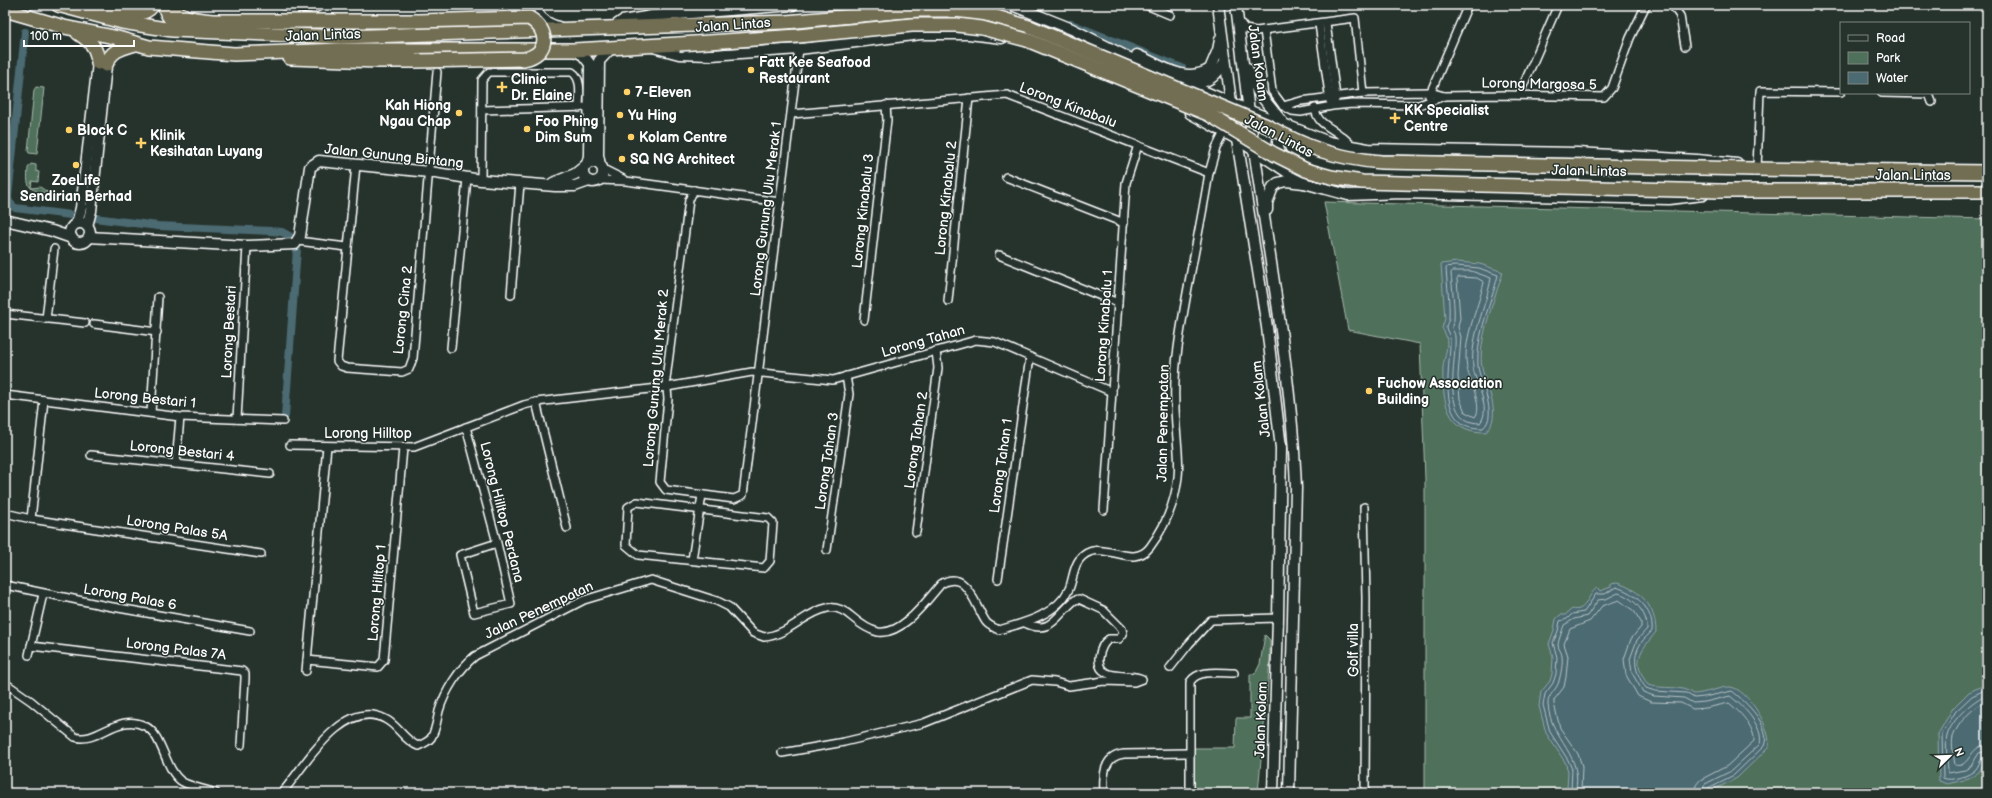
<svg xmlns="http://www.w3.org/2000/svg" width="1992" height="798" font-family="'Balsamiq Sans',sans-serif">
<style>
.green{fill:#4f705a;stroke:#a7b8ac}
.water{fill:#4c6a72;stroke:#94a6aa}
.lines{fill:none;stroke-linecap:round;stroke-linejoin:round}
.shore{stroke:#b7c3c7;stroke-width:1}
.canal{stroke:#4c6a72;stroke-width:8}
.street-casing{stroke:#fff;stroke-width:10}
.secondary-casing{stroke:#fff;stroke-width:13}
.highway-casing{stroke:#fff;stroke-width:16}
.street{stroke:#26332d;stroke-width:7}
.secondary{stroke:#26332d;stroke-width:10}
.highway{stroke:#726e52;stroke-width:13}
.highway-bridge-casing{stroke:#fff;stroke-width:16;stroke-linecap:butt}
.highway-bridge{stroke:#726e52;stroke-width:13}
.poi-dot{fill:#ffd166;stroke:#26332d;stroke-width:1.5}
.labels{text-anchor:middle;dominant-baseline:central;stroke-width:3;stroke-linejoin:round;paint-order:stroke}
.street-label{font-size:14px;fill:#fff;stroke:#26332d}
.poi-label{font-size:14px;font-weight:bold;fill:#fff;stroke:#26332d;text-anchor:start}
</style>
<rect width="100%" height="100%" fill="#26332d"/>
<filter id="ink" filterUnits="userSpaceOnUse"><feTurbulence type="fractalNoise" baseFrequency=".025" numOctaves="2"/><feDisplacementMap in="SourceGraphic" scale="8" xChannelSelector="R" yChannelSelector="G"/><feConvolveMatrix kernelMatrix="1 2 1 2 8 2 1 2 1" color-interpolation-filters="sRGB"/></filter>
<g filter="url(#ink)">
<g class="green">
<polygon points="36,87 44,88 37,154 29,153 28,151 34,90"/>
<path d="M31 164 36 165V171L39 172 38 182 32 181 31 188 40 187 49 193C29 191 26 188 28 168Z"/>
<polygon points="1324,202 1987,219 1987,793 1425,793 1425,479 1420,344 1348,330"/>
<polygon points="1265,635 1270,640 1270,659 1258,793 1192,793 1192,748 1235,748 1236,718 1250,718 1250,674 1255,674 1260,664"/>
</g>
<g class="water">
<path d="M1457 262 1480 264 1503 272C1495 298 1477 342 1482 368 1486 386 1503 415 1486 432 1446 433 1442 400 1443 367 1444 358 1449 346 1446 336 1445 333 1443 330 1442 328L1445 319 1441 264Z"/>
<path d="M1617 583C1641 590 1656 607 1656 632 1640 652 1631 660 1648 685 1663 690 1681 684 1693 694 1704 694 1723 686 1730 687 1747 688 1774 731 1768 748L1737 778 1707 793H1563L1567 789 1568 771 1565 762 1546 733 1539 706 1541 692 1550 681 1552 674 1553 657 1549 644 1554 630 1556 619 1560 615H1565L1572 609C1587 613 1587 594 1597 588L1600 591 1611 587V584Z"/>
<polygon points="1987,684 1987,757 1979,772 1969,779 1947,784 1939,781 1938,734 1953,708 1969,692"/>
</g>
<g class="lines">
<g class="shore">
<path d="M1457 266 1479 268 1498 275C1491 305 1476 334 1478 366 1479 380 1499 415 1483 428 1434 430 1451 368 1450 339 1450 334 1446 331 1446 327 1446 324 1449 321 1449 318 1450 302 1447 285 1446 269L1447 267Z"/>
<path d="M1453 271H1471L1491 278C1486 308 1470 336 1473 367 1475 383 1492 408 1480 423 1439 423 1457 361 1455 337 1455 333 1453 332 1452 328 1451 326 1454 322 1454 320 1455 305 1452 288 1451 273Z"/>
<path d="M1459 277 1477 278 1484 282C1478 310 1460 343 1468 372 1471 383 1483 408 1475 417L1465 412 1460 399 1458 376 1461 337 1458 327 1460 318 1457 279Z"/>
<path d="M1987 689 1972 696 1956 711 1942 734 1943 778C1951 782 1970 776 1976 769 1979 765 1980 761 1983 757L1987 756"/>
<path d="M1987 694C1972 701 1952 719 1947 736 1945 743 1948 765 1948 773L1965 770 1971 766 1979 753 1987 751"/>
<path d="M1987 701C1973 707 1958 722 1953 737 1951 744 1954 758 1955 765 1970 769 1969 745 1987 745"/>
<path d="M1569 793 1571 790 1572 769 1568 760 1550 732 1543 705 1545 694 1553 683 1556 674 1557 657 1553 643 1558 631 1560 621 1567 619 1572 614 1584 612 1596 594H1605L1616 587C1636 593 1654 610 1652 631 1649 635 1644 638 1641 643 1631 658 1636 675 1646 688L1655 691 1686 693 1694 698 1704 697 1732 691C1746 702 1772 726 1764 746L1734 775 1708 788 1706 793"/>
<path d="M1575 793C1585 755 1551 741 1548 705 1547 695 1557 690 1559 681 1561 673 1563 664 1562 656 1562 652 1558 649 1558 645 1558 641 1563 629 1564 625L1574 619 1587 616 1598 600 1606 599 1618 593C1633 597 1648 613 1647 629L1637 640 1630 659 1632 673 1643 692 1654 696 1684 698 1693 703 1705 702 1730 696C1742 705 1764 726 1760 744L1731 771 1705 784 1701 793"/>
<path d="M1581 793 1582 766 1578 754 1560 728 1554 704V700L1564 687 1566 677 1568 656 1564 644 1570 629 1590 621 1602 606 1619 600 1634 611 1641 622V627L1631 639 1624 659 1626 675 1638 696 1651 702 1681 703 1693 709 1706 708 1729 703C1739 711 1755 727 1754 741L1727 766 1700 780 1696 785 1695 793"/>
</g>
<g class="canal">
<polyline points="1071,24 1182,68"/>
<polyline points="25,32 8,197 9,202 15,208 158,226 271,231 282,232 291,237"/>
<polyline points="285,416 297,249"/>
</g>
<g class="street-casing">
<g id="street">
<polyline points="281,5 314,9 322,5"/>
<polyline points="524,5 529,11 534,5"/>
<path d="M540 5 538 11C544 20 550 23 560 26"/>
<polyline points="643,5 644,6"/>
<polyline points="1146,5 1170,15"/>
<polyline points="1672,5 1680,16 1685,46"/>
<polyline points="1239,21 1245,29 1256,31 1355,18 1363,93"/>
<polyline points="1326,23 1336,97 1335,100"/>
<polyline points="1319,24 1330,101"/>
<polyline points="1264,30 1272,91 1283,106 1292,111 1301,112 1332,106 1352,104 1419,105 1444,96"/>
<polyline points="1882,93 1929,94 1932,102"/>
<polyline points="1519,95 1558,5"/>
<polyline points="1429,96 1468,5"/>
<polyline points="1283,106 1301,101 1363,93 1430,92 1444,96 1504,95 1604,97 1612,88 1630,38 1646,5"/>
<path d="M1315 108C1317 124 1329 126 1340 135 1345 138 1348 142 1352 146"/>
<polyline points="482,110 589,107"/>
<polyline points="792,114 1007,95 1209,173"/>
<polyline points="356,165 337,361 341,366 347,368 402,372 409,369 413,358 437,72"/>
<polyline points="603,169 623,179"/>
<polyline points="1757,169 1760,91 1841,92"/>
<polyline points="1006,177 1124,223"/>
<path d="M481 180 482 80 489 72H572C583 79 579 97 579 108"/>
<polyline points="599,180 626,181 780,202"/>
<polyline points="694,190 689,200 666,379 668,399 660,482 666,490 734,499 743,495 799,49"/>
<polyline points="298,241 347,247"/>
<polyline points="999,255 1118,303"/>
<polyline points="511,295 520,183"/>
<polyline points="948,301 969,98"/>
<polyline points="5,314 85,323"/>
<polyline points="46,319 54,249"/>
<polyline points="864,320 887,120 886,105"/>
<polyline points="94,324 157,332"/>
<polyline points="451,348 467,178"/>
<polyline points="5,395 180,417 283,421"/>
<polyline points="536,402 567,528"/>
<polyline points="151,413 158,297"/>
<polyline points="237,419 247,246"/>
<polyline points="466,427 497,543 511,604 474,613 460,555 497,543"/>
<polyline points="290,445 414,447 524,405 536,402 667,387 752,372 833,380 976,340 995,342 1112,392"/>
<polyline points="91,455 270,474"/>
<polyline points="176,464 180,417"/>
<polygon points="637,502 768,518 773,523 770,561 764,568 638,555 626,545 628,507"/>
<polyline points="1364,507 1366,598 1365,793"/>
<polyline points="1104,510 1126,183 1138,145"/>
<polyline points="5,513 31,519 261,554"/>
<polyline points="31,519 44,400"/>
<polyline points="916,532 938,368 936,351"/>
<polyline points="827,550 849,394 846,376"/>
<polyline points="692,560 702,495"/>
<polyline points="998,579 1030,357"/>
<polyline points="5,585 107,606 250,631"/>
<polyline points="31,646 242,671 245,674 245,679 241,745"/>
<polyline points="29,655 43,594"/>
<polyline points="307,660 378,667 384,660 403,448"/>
<polyline points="1170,668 1189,644 1211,620 1278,618"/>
<polyline points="306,671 327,446"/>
<path d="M5 683 31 701 75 737C98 744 118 712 145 726 163 735 164 768 181 781 188 786 207 790 216 793"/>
<path d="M782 753 844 742 924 723 1032 680 1055 682 1069 686 1104 681 1134 682 1142 679C1131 672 1097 683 1099 658 1100 651 1103 643 1109 639H1119L1123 634 1122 629 1103 610 1079 599 1075 600C1057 614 1052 636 1025 623"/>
<path d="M282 793C304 767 343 697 385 719 398 725 404 741 418 746 423 744 428 742 431 738 436 730 437 720 439 711 445 691 459 669 475 656L584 600 651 580 717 601 729 607 753 633 764 637C788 635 804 613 827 608 836 606 845 611 852 617 859 623 869 630 878 632 902 636 927 600 941 584 967 568 975 606 986 622 989 626 995 628 999 630 1024 623 1057 615 1069 589 1073 580 1073 568 1079 560 1099 534 1131 572 1150 547 1165 527 1175 502 1178 477 1180 461 1177 443 1176 426 1174 400 1174 374 1178 348 1186 289 1200 231 1209 173L1216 148 1224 132"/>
<path d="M1104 793C1103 776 1103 756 1124 754L1189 753"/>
<path d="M1190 793V682C1198 669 1220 673 1234 673"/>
</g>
</g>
<g class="secondary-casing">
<g id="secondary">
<polyline points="1012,5 1072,29 1147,67 1250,111 1329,142 1368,149 1577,153 1697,160 1737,164"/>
<polyline points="1218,5 1231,102 1267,327 1281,448 1278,618 1273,793"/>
<path d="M1236 5C1243 62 1249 119 1258 176 1273 280 1292 383 1296 488L1289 793"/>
<polyline points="612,28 622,21 652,16 793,5"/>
<polyline points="653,47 679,54 711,55 799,49 921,34 969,34 1002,38"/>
<polyline points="574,50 583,55 590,64 589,156 587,164"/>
<path d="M1137 55C1160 65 1186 85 1210 69L1218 50 1220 40"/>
<polyline points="1247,68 1258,92 1283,123"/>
<path d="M1190 85C1210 81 1213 79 1225 62"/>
<polyline points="1190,113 1237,139 1304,183"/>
<path d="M1284 160C1278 150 1272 135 1289 132"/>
<circle cx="593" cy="172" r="10"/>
<polyline points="600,165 598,155 599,61 611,48"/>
<polyline points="553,183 575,174 585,166"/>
<polyline points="1267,210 1267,203 1273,187 1278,183 1286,181 1304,183 1348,195 1401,193 1669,199 1703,195"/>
<polyline points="5,220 52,231 72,238"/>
<polyline points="77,223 81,208 98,63"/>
<circle cx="80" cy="233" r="10"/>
<polyline points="87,226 91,211 106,65"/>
<polyline points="89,237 247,246 295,244 300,236 310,167 319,161 429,172 481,180 555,186 575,186 589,181"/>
</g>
</g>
<g class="highway-casing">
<g id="highway">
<polyline points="58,5 122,22 172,30 341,37 786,22 918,10"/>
<path d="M165 5C165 17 178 28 190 30"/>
<path d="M171 5C182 20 197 19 213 21H417"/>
<path d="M96 9C115 11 140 22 153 5"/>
<polyline points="5,10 64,27 114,37 149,47 234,54 340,50 574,50 679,44"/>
<polyline points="948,10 990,15 1032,28"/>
<path d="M78 33C91 42 97 47 98 63"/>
<polyline points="290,58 377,61 416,61"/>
<path d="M106 65C111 50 122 48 135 44"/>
<polyline points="1753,169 1987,172"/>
<polyline points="1719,191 1987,191"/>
</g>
</g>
<use href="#street" class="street"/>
<use href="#secondary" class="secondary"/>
<use href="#highway" class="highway"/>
<g class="highway-bridge-casing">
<g id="highway-bridge">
<polyline points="918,10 948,10"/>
<path d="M1032 28 1267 126C1307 148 1335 158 1381 162L1753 169"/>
<polyline points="679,44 798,36 912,25 957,25 982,28 1027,40 1208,114 1274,154 1306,170 1331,177 1362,182 1719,191"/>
<path d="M416 61 524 59C549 54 550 30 529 18L417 21"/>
</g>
</g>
<use href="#highway-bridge" class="highway-bridge"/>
</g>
</g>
<g class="poi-dot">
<circle cx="751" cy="70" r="4"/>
<path d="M500 81h4v4h4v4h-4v4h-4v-4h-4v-4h4z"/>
<circle cx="627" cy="92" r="4"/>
<circle cx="459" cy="113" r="4"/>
<circle cx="620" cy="115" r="4"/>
<path d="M1393 112h4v4h4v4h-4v4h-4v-4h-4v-4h4z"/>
<circle cx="527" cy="129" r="4"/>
<circle cx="69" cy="130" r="4"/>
<circle cx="631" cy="137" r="4"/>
<path d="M139 137h4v4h4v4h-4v4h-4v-4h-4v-4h4z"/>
<circle cx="622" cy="159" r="4"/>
<circle cx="76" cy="165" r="4"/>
<circle cx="1369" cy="391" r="4"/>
</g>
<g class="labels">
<g class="street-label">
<text transform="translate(733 25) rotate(-4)">Jalan Lintas</text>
<text transform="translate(323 35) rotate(-2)">Jalan Lintas</text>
<text transform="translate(1258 63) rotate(82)">Jalan Kolam</text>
<text transform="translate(1539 84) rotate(1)">Lorong Margosa 5</text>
<text transform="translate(1068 105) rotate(21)">Lorong Kinabalu</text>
<text transform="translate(1279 136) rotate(28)">Jalan Lintas</text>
<text transform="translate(394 156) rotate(6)">Jalan Gunung Bintang</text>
<text transform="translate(1589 171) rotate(1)">Jalan Lintas</text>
<text x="1913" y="175">Jalan Lintas</text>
<text transform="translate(946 198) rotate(-84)">Lorong Kinabalu 2</text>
<text transform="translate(766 209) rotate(-83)">Lorong Gunung Ulu Merak 1</text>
<text transform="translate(863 211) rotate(-84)">Lorong Kinabalu 3</text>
<text transform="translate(403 310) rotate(-84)">Lorong Cina 2</text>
<text transform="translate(1104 326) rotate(-86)">Lorong Kinabalu 1</text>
<text transform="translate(229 332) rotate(-87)">Lorong Bestari</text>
<text transform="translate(923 341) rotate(-16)">Lorong Tahan</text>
<text transform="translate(656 378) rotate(-85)">Lorong Gunung Ulu Merak 2</text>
<text transform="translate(145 398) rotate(6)">Lorong Bestari 1</text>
<text transform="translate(1261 399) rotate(-97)">Jalan Kolam</text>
<text transform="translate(1163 423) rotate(-89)">Jalan Penempatan</text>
<text x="368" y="433">Lorong Hilltop</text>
<text transform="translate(916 440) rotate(-82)">Lorong Tahan 2</text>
<text transform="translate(182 451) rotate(6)">Lorong Bestari 4</text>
<text transform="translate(827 461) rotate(-82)">Lorong Tahan 3</text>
<text transform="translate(1001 466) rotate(-82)">Lorong Tahan 1</text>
<text transform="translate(502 512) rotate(76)">Lorong Hilltop Perdana</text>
<text transform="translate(177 528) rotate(9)">Lorong Palas 5A</text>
<text transform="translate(377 593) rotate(-85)">Lorong Hilltop 1</text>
<text transform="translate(130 597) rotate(10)">Lorong Palas 6</text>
<text transform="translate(539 610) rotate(-25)">Jalan Penempatan</text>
<text transform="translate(176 649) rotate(7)">Lorong Palas 7A</text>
<text transform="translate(1353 650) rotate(-90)">Golf villa</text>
<text transform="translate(1261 720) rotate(-88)">Jalan Kolam</text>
</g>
<g class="poi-label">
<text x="759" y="62">Fatt Kee Seafood<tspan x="759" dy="16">Restaurant</tspan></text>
<text x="511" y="79">Clinic<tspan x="511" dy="16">Dr. Elaine</tspan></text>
<text x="635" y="92">7-Eleven</text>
<text x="451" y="105" text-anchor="end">Kah Hiong<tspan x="451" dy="16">Ngau Chap</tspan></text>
<text x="1404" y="110">KK Specialist<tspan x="1404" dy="16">Centre</tspan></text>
<text x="628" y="115">Yu Hing</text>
<text x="535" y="121">Foo Phing<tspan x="535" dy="16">Dim Sum</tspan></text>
<text x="77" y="130">Block C</text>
<text x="150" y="135">Klinik<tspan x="150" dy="16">Kesihatan Luyang</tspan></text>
<text x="639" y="137">Kolam Centre</text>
<text x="630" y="159">SQ NG Architect</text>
<text x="76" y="180" text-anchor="middle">ZoeLife<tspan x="76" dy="16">Sendirian Berhad</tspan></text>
<text x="1377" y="383">Fuchow Association<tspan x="1377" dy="16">Building</tspan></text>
</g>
</g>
<rect width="1992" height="798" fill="none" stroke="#26332d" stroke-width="20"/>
<rect x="10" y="10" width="1972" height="778" fill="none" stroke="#fff" stroke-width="1.5" filter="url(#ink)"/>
<rect x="1840" y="22" width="130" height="72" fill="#26332d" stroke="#7d8581"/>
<rect x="1848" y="35" width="20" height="6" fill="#26332d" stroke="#7d8581"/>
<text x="1876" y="42" font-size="12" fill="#ffffff">Road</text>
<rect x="1848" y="52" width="20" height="12" fill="#4f705a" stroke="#7d8581"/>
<text x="1876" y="62" font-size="12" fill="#ffffff">Park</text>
<rect x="1848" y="72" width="20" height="12" fill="#4c6a72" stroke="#7d8581"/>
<text x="1876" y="82" font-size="12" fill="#ffffff">Water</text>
<g transform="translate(1950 756) rotate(67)" stroke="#26332d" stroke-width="3" paint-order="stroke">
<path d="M0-3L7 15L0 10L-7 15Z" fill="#ffffff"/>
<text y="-6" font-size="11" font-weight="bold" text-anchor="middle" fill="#ffffff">N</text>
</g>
<path d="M24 40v6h110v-6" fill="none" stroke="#ffffff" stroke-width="2"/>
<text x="30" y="40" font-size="12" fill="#ffffff" stroke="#26332d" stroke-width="3" paint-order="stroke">100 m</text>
</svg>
